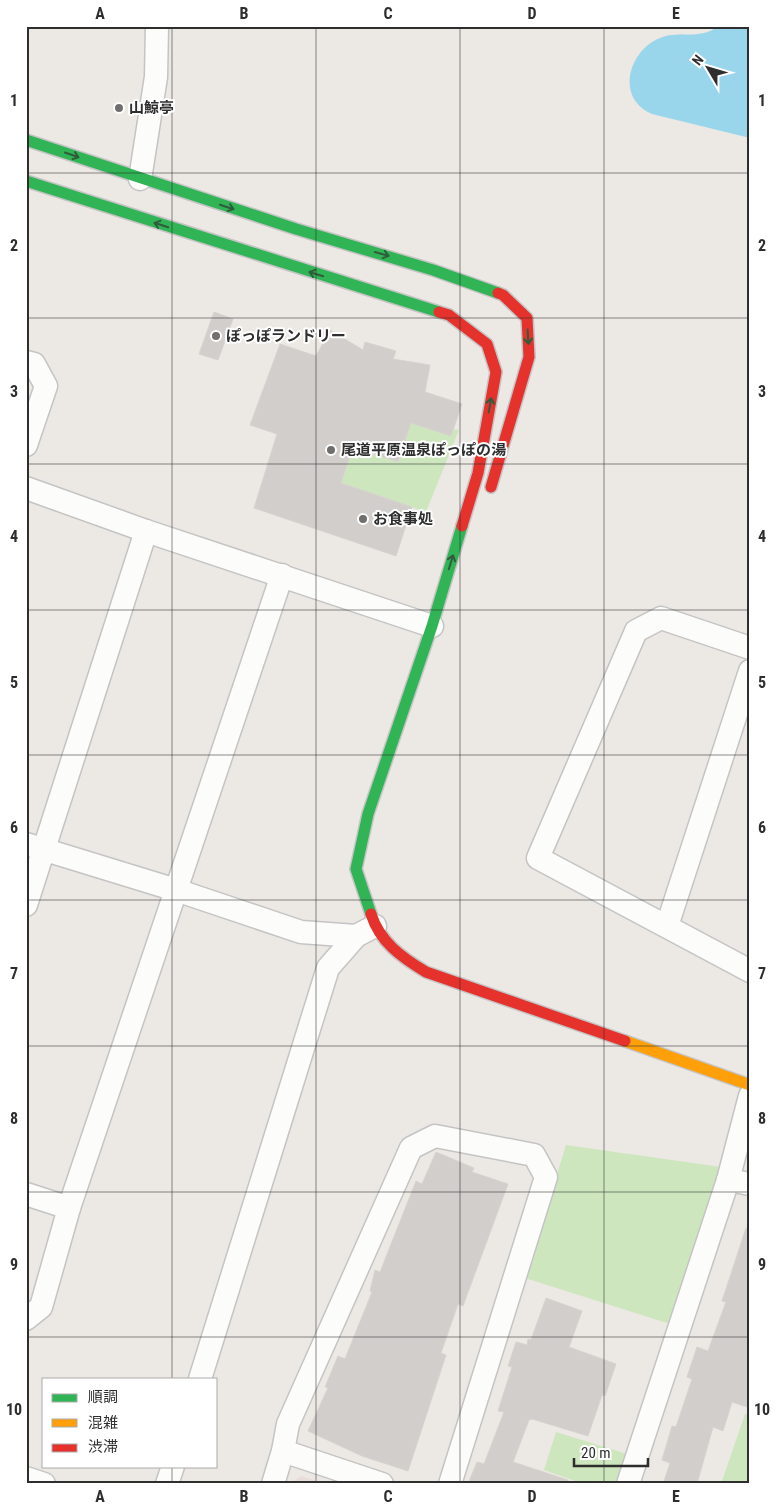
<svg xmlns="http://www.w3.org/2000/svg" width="776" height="1510" font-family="'Roboto Condensed','Noto Sans JP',sans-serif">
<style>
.medical{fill:#e9dcdb}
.green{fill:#cee6be}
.water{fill:#99d6ec}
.building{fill:#d1cecb;stroke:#d7d4d0}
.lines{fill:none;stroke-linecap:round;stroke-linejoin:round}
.street-casing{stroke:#c5c4c5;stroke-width:25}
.fast-casing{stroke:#c5c4c5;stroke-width:14}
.slow-casing{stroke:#c5c4c5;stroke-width:14}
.jam-casing{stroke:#c5c4c5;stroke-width:14}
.street{stroke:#fcfcfb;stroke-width:22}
.fast{stroke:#30b455;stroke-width:11}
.slow{stroke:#ff9f0a;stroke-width:11}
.jam{stroke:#e5322d;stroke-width:11}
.oneway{stroke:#2f5d3c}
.grid{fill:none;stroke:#2e2e2e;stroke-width:1;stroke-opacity:0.55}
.poi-dot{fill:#706f6e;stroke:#fff;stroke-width:2}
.labels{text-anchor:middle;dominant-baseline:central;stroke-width:4;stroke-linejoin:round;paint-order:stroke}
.poi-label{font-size:15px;font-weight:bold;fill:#2e2e2e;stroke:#fff;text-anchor:start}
.neatline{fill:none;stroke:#2e2e2e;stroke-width:2}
.grid-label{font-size:16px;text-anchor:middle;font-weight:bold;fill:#2e2e2e}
</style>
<rect width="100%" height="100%" fill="#ece8e4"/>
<polygon class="medical" points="301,1476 326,1484 290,1484"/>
<g class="green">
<polygon points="411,423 459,430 426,512 341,483 353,447 398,462"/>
<polygon points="566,1145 721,1167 670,1324 525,1278"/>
<polygon points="745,1414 750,1415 750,1484 721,1484"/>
<polygon points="556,1432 627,1454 618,1484 584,1484 544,1470"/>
</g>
<path class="water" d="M718 26H750V138L652 114C613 97 630 45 666 36 683 32 703 39 718 26Z"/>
<g class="building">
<polygon points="214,312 233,319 218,360 199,354"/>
<polygon points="330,330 363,350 365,342 396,351 393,359 430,365 425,392 462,404 451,436 411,423 398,462 353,447 341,483 412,507 396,556 254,508 277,434 250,425 280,344 316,356"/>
<polygon points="436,1152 474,1168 472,1172 508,1184 463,1306 458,1304 441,1353 446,1355 408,1471 362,1456 308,1431 328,1388 325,1387 338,1356 345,1359 372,1292 370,1291 375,1270 380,1272 416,1181 422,1184"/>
<polygon points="746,1228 750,1229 750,1408 732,1402 723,1431 713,1427 697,1484 663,1484 670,1463 662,1460 672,1426 676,1427 692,1379 687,1377 697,1347 708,1351 726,1302 722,1301"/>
<polygon points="546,1298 582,1311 569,1347 616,1364 605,1396 602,1395 588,1436 532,1419 529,1420 513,1462 568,1480 567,1484 468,1484 477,1462 484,1464 504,1412 498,1411 512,1367 508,1366 516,1342 527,1345 528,1339 531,1340"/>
</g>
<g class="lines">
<g class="street-casing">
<g id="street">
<polyline points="140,179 156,77 157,26"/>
<polyline points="26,362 34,364 46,386 26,445"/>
<polyline points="26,488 146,531 432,626"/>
<polyline points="750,648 661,618 636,631 538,858 750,971"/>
<polyline points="26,844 176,890 301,932 356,936"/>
<polyline points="26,905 146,531"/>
<polyline points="667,926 750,671"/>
<polyline points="728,1180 750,1096"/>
<polyline points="26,1194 69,1208"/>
<polyline points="26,1319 41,1307 69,1208 282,575"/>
<polyline points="200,1379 328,968 356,936 375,926"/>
<polyline points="283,1451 382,1484"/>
<polyline points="26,1478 44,1484"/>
<polyline points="167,1484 173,1466"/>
<polyline points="273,1484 283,1451 288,1424 411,1148 435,1136 534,1155 546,1177 450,1484"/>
<polyline points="628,1484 728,1180 750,1184"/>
</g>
</g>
<g class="fast-casing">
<g id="fast">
<polyline points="26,140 296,229 433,270 498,293"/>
<polyline points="26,181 439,312"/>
<polyline points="371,914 356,869 368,814 432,626 462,526"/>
</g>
</g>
<g class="slow-casing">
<polyline id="slow" points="625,1041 750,1085"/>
</g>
<g class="jam-casing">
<g id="jam">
<polyline points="439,312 449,315 487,344 496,372 478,473 462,526"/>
<polyline points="491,487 529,357 527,318 503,295 498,293"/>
<path d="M371 914C380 942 401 957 426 972L625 1041"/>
</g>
</g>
<use href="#street" class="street"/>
<use href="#fast" class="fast"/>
<use href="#slow" class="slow"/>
<use href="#jam" class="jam"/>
</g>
<defs><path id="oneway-shaft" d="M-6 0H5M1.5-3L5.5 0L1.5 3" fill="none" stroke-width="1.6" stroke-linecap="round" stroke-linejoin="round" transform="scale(1.25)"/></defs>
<g class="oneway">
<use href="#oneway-shaft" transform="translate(72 155) rotate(19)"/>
<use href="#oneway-shaft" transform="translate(227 207) rotate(18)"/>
<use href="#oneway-shaft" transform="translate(161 225) rotate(-162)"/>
<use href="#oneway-shaft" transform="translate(382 254) rotate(16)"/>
<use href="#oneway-shaft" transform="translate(316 274) rotate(-163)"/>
<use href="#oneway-shaft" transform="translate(528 337) rotate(87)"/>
<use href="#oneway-shaft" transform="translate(490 405) rotate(-80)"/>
<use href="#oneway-shaft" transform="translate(451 562) rotate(-73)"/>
</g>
<path class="grid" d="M172 26V1379M316 26V1484M460 26V1484M604 26V1484M26 173H750M26 318H750M26 464H750M26 610H750M26 755H750M26 900H750M26 1046H750M26 1192H750M26 1337H750M172 1466V1484"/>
<g class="poi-dot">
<circle cx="119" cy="108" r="5"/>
<circle cx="216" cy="336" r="5"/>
<circle cx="331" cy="450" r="5"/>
<circle cx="363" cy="519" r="5"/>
</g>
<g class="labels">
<g class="poi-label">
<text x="129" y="108">山鯨亭</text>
<text x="226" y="336">ぽっぽランドリー</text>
<text x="341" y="450">尾道平原温泉ぽっぽの湯</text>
<text x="373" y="519">お食事処</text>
</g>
</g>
<rect width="776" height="1510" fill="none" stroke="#ffffff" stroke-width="55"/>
<rect x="42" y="1378" width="175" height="90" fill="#ffffff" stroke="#ababab"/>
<rect x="52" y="1394" width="25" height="8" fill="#30b455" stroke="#ababab"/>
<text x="88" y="1402" font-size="15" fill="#2e2e2e">順調</text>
<rect x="52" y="1419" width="25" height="8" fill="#ff9f0a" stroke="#ababab"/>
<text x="88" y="1428" font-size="15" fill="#2e2e2e">混雑</text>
<rect x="52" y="1444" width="25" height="8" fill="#e5322d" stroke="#ababab"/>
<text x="88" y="1452" font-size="15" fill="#2e2e2e">渋滞</text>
<g transform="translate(708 68) rotate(308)" stroke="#ffffff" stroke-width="4" paint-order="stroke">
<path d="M0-4L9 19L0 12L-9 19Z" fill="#2e2e2e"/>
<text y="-8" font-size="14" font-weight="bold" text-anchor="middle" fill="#2e2e2e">N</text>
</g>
<path d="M574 1458v8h74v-8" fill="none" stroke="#2e2e2e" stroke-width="2.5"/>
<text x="581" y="1458" font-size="15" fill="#2e2e2e" stroke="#ffffff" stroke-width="4" paint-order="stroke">20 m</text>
<rect x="28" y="28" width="720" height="1454" class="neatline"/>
<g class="grid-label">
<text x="100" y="19">A</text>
<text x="244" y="19">B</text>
<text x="388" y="19">C</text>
<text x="532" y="19">D</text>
<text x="676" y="19">E</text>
<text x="14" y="106">1</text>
<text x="762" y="106">1</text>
<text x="14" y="251">2</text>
<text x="762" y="251">2</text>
<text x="14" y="397">3</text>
<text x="762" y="397">3</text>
<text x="14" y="542">4</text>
<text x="762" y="542">4</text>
<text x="14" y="688">5</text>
<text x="762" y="688">5</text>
<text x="14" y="833">6</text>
<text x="762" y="833">6</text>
<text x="14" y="979">7</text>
<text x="762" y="979">7</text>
<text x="14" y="1124">8</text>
<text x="762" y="1124">8</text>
<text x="14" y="1270">9</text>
<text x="762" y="1270">9</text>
<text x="14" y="1415">10</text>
<text x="762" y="1415">10</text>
<text x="100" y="1502">A</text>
<text x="244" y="1502">B</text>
<text x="388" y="1502">C</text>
<text x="532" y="1502">D</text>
<text x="676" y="1502">E</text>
</g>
</svg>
